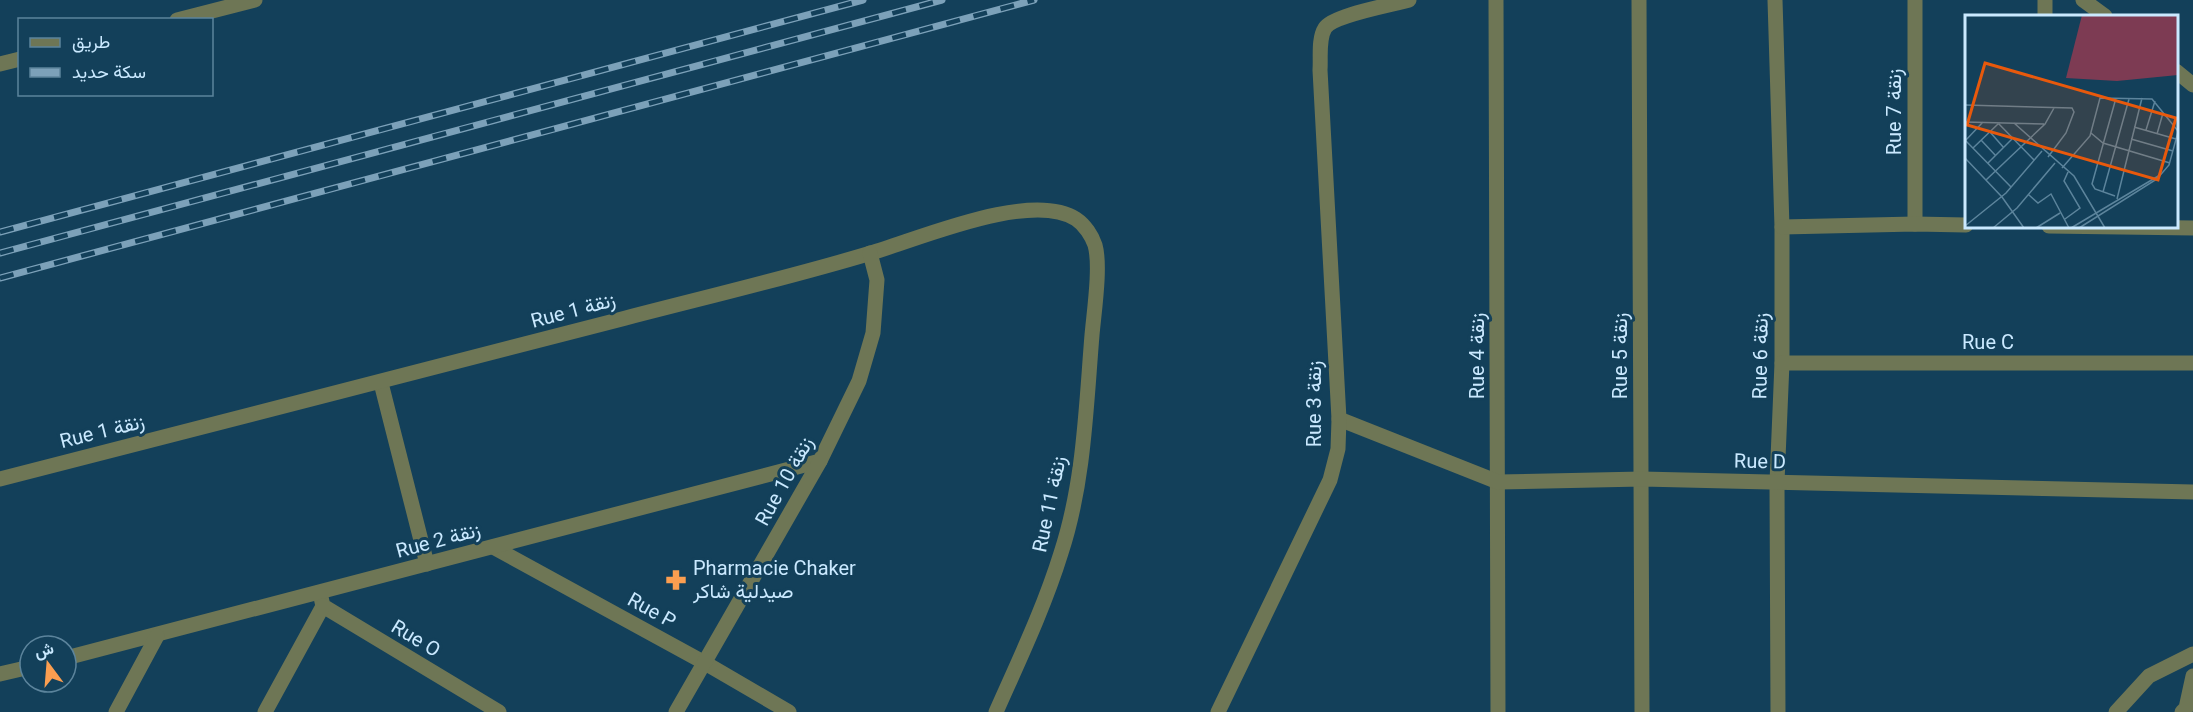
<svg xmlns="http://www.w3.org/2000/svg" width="2193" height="712" font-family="Roboto,Vazirmatn,sans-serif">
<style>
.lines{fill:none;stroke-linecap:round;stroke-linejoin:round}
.minor{stroke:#6e7655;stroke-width:15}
.rail-casing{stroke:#7ca1b9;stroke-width:7}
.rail{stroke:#13405a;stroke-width:4.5;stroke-dasharray:14;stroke-linecap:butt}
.labels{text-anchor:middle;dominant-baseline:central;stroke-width:6;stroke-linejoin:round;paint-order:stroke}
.street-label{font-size:20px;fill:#cae9ff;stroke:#13405a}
.poi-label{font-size:20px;fill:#cae9ff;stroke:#13405a;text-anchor:start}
.inset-road{fill:none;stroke:#5c849c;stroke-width:1.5}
.view{fill:#e8590c;fill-opacity:0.15;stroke:#e8590c;stroke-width:3}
.inset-edge{fill:none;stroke:#cae9ff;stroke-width:3}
</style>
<rect width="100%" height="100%" fill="#13405a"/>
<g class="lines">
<g class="minor">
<polyline points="1496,0 1498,712"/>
<polyline points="1639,0 1642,712"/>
<polyline points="1775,0 1782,227 1782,363 1777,482 1778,712"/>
<polyline points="1915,0 1915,224"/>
<polyline points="2083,0 2105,16"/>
<polyline points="2045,16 2045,0"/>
<polyline points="177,20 255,0"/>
<polyline points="0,64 20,59"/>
<polyline points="2176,71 2193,85"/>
<polyline points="2049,226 2193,228"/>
<polyline points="1782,227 1915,224 1966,225"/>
<polyline points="1782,363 2193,363"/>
<polyline points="381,383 427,564"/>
<polyline points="1339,419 1498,482 1642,479 2193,492"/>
<path d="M0 479C206 427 412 375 618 320 702 298 788 278 871 253 919 239 1031 190 1076 219 1085 225 1092 236 1095 245 1101 266 1094 312 1092 335 1086 408 1084 483 1061 553 1044 608 1019 660 996 712"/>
<polyline points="493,547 705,663 789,712"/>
<polyline points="320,593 323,606 499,712"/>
<polyline points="66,658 820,461"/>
<polyline points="0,674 30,667"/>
<polyline points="116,712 157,636"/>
<polyline points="265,712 323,606"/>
<polyline points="676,712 820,461 859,381 873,333 877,280 870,253"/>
<path d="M1218 712 1330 480 1338 449 1339 419 1320 70C1321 58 1318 39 1325 28 1333 15 1392 5 1409 0"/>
<polyline points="2116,712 2149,676 2193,654"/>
<polyline points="2182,712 2186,708 2193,676"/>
</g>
<g class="rail-casing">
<g id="rail">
<polyline points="0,232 863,0"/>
<polyline points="0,253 942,0"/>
<polyline points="0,278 1034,0"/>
</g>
</g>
<use href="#rail" class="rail"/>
</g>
<defs>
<g id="pharmacy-bare" transform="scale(1.62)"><path d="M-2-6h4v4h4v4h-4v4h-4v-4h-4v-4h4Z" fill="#fb9e50" stroke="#13405a" stroke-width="2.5" paint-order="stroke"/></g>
</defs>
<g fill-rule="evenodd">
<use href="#pharmacy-bare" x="676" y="580"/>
</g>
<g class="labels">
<g class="street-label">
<text transform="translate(1894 112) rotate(-90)">Rue 7 زنقة</text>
<text transform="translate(573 310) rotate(-15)">Rue 1 زنقة</text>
<text x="1988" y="342">Rue C</text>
<text transform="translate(1477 356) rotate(-90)">Rue 4 زنقة</text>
<text transform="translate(1620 356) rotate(-90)">Rue 5 زنقة</text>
<text transform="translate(1760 356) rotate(-89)">Rue 6 زنقة</text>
<text transform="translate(1314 404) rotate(-90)">Rue 3 زنقة</text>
<text transform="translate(102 431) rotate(-14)">Rue 1 زنقة</text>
<text transform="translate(1760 461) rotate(1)">Rue D</text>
<text transform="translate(784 481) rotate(-61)">Rue 10 زنقة</text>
<text transform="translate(1049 504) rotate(-78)">Rue 11 زنقة</text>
<text transform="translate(438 540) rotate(-15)">Rue 2 زنقة</text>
<text transform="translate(652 610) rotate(29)">Rue P</text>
<text transform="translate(416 638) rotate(31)">Rue O</text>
</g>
<g class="poi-label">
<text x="693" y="568">Pharmacie Chaker<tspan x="693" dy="23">صيدلية شاكر</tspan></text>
</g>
</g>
<g transform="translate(1965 15)">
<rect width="213" height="213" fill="#13405a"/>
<path d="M117 0H213V60L152 66 101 63Z" fill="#7d3b53"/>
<path class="inset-road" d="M0 90 107 93 109 97 101 118 83 142M0 107 79 109M33 108 69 145M49 108 109 161 140 213M169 112 211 124M181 115 190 86M25 117 39 133M126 118 138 128 205 148M192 119 198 98M166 124 208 136M0 125 46 172M16 125 31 141M0 126 18 107M8 133 33 109M0 143 37 182 59 213M23 148 47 124M97 153 125 121 135 83 187 84 213 116M21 165 80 109 89 93M138 177 164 84M64 180 73 188 86 179 104 213M150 181 130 174 127 169 151 83M152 184 177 83M100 204 115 193 99 166 103 157M0 211 41 178 77 136M28 213 52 193 90 148M71 213 95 198M106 213 195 160M114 213 192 164 204 150 213 117"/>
<path class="view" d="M20 48 211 103 193 165 2 110Z"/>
<rect width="213" height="213" class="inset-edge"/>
</g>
<rect x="18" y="18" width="195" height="78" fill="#13405a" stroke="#5c849c" stroke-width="1.5"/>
<rect x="30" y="38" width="30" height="9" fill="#6e7655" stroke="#5c849c" stroke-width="1.5"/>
<text x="72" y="48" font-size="18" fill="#cae9ff">طريق</text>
<rect x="30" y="68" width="30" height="9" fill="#7ca1b9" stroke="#5c849c" stroke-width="1.5"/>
<text x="72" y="78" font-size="18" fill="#cae9ff">سكة حديد</text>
<g transform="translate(48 664) rotate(344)"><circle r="28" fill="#13405a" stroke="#5c849c" stroke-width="1.5"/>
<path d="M0-4.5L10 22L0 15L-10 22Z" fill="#fb9e50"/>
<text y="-9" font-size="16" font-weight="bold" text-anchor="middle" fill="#cae9ff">ش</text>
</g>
</svg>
